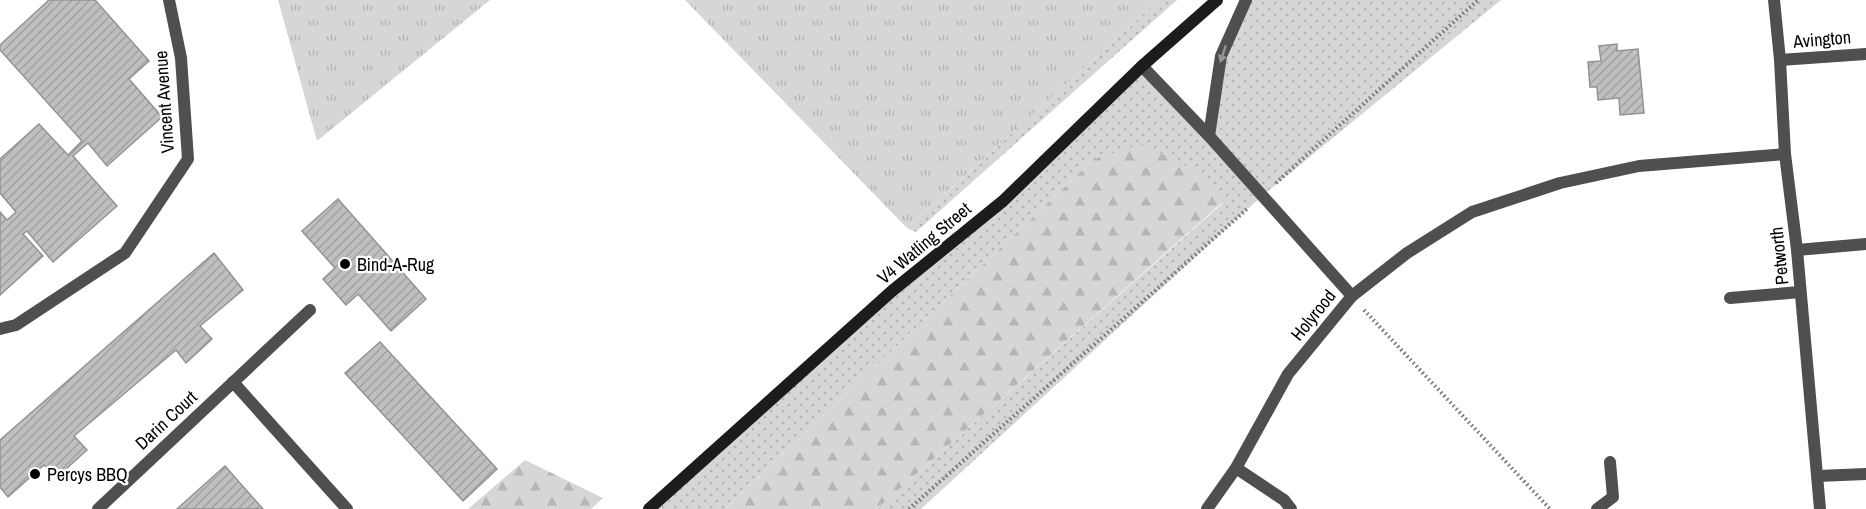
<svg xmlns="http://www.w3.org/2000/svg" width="1866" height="509" font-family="'Archivo Narrow',sans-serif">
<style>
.grass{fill:url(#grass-dots)}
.forest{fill:url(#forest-firs)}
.park{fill:url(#park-tufts)}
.building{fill:url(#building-hatch);stroke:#939393;stroke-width:1.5}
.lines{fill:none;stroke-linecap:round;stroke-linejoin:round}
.path{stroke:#717171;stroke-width:4;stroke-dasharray:1.5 3;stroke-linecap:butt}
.lane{stroke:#4f4f4f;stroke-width:12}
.street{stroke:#4f4f4f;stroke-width:12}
.secondary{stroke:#1c1c1c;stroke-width:12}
.oneway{fill:#959595}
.poi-dot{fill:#000;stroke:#fff;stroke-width:2}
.labels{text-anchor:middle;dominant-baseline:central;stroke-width:4.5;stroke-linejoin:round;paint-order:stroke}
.street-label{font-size:18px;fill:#000;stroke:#fff}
.poi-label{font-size:18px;fill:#000;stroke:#fff;text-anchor:start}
</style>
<defs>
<pattern id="grass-dots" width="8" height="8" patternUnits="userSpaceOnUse" patternTransform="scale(1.5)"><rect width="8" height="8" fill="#d6d6d6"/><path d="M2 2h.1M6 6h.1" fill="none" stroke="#b6b6b6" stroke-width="1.8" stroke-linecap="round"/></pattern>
<pattern id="forest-firs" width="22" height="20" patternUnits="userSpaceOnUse" patternTransform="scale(1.5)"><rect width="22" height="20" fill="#d6d6d6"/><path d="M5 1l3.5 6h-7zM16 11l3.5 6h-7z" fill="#b6b6b6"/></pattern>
<pattern id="park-tufts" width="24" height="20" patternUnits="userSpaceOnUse" patternTransform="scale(1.5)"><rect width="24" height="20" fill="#d6d6d6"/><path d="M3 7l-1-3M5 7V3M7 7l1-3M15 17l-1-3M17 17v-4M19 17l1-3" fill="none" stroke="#b6b6b6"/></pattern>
<pattern id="building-hatch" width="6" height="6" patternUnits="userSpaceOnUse" patternTransform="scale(1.5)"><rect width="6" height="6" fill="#bfbfbf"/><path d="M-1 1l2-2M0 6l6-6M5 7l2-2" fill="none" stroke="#a2a2a2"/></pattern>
</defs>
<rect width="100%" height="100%" fill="#fff"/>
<g class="grass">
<polygon points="1159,0 1177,0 916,232 907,228"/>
<polygon points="1246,0 1501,0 1262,196 921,509 877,509 1223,203 1094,159 725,509 649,509 1003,201 1142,66 1208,135 1221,56"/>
</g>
<g class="forest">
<polygon points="1142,144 1192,169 1223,202 877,509 725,509 1094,159"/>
<polygon points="525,460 603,498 591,509 468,509"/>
</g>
<g class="park">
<polygon points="278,0 490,0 317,141"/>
<polygon points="685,0 1159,0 907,228"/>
</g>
<g class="building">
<polygon points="49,0 95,0 149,61 129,79 162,117 107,166 88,143 73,156 117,206 53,262 27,231 23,234 43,256 0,295 0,212 7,220 16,212 0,193 0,159 39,124 68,155 82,141 0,50 0,45"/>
<polygon points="1617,44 1617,51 1638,49 1644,113 1620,115 1619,98 1598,100 1597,87 1590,87 1588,62 1601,61 1599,46"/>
<polygon points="338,199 426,299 391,331 358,294 346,305 323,279 335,268 302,231"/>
<polygon points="214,253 243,290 200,326 212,339 186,363 176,350 74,436 87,450 57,477 44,465 8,497 0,487 0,440"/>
<polygon points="380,342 497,469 463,501 345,373"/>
<polygon points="225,466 263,509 177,509"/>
</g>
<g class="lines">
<g class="path">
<polyline points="1276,183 1478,0"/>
<polyline points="1364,310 1550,509"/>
<polyline points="909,509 1248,208"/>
</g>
<polyline class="lane" points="1730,298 1800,292"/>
<g class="street">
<polyline points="1774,0 1780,60 1785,154 1797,250 1820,509"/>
<polyline points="1780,60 1866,54"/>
<polyline points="1142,66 1209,136 1352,296"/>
<polyline points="1209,136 1221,56 1246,0"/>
<polyline points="1797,250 1866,244"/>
<polyline points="0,329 16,325 125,253 188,159 181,58 169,0"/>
<polyline points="233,382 347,509"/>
<polyline points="1236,468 1284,500 1291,509"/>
<polyline points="1818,476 1866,474"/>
<polyline points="98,509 310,310"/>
<polyline points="1207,509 1236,468 1288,374 1352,296 1407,253 1472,212 1560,183 1639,166 1785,154"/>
<polyline points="1597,509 1613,497 1610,462"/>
</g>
<polyline class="secondary" points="649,509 892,291 1003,201 1142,66 1217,0"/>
</g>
<defs><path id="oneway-solid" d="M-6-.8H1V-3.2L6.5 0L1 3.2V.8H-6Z" transform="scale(1.5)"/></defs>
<use class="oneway" href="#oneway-solid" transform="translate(1223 54) rotate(108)"/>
<g class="poi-dot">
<circle cx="345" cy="264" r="6"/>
<circle cx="35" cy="474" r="6"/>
</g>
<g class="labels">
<g class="street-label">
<text transform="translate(1822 39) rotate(-5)">Avington</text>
<text transform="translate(164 102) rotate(-94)">Vincent Avenue</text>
<text transform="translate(924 243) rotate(-40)">V4 Watling Street</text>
<text transform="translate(1779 256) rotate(-96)">Petworth</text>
<text transform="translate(1313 315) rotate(-51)">Holyrood</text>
<text transform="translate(166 420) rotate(-43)">Darin Court</text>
</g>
<g class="poi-label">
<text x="357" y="264">Bind-A-Rug</text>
<text x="47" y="474">Percys BBQ</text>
</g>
</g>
</svg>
